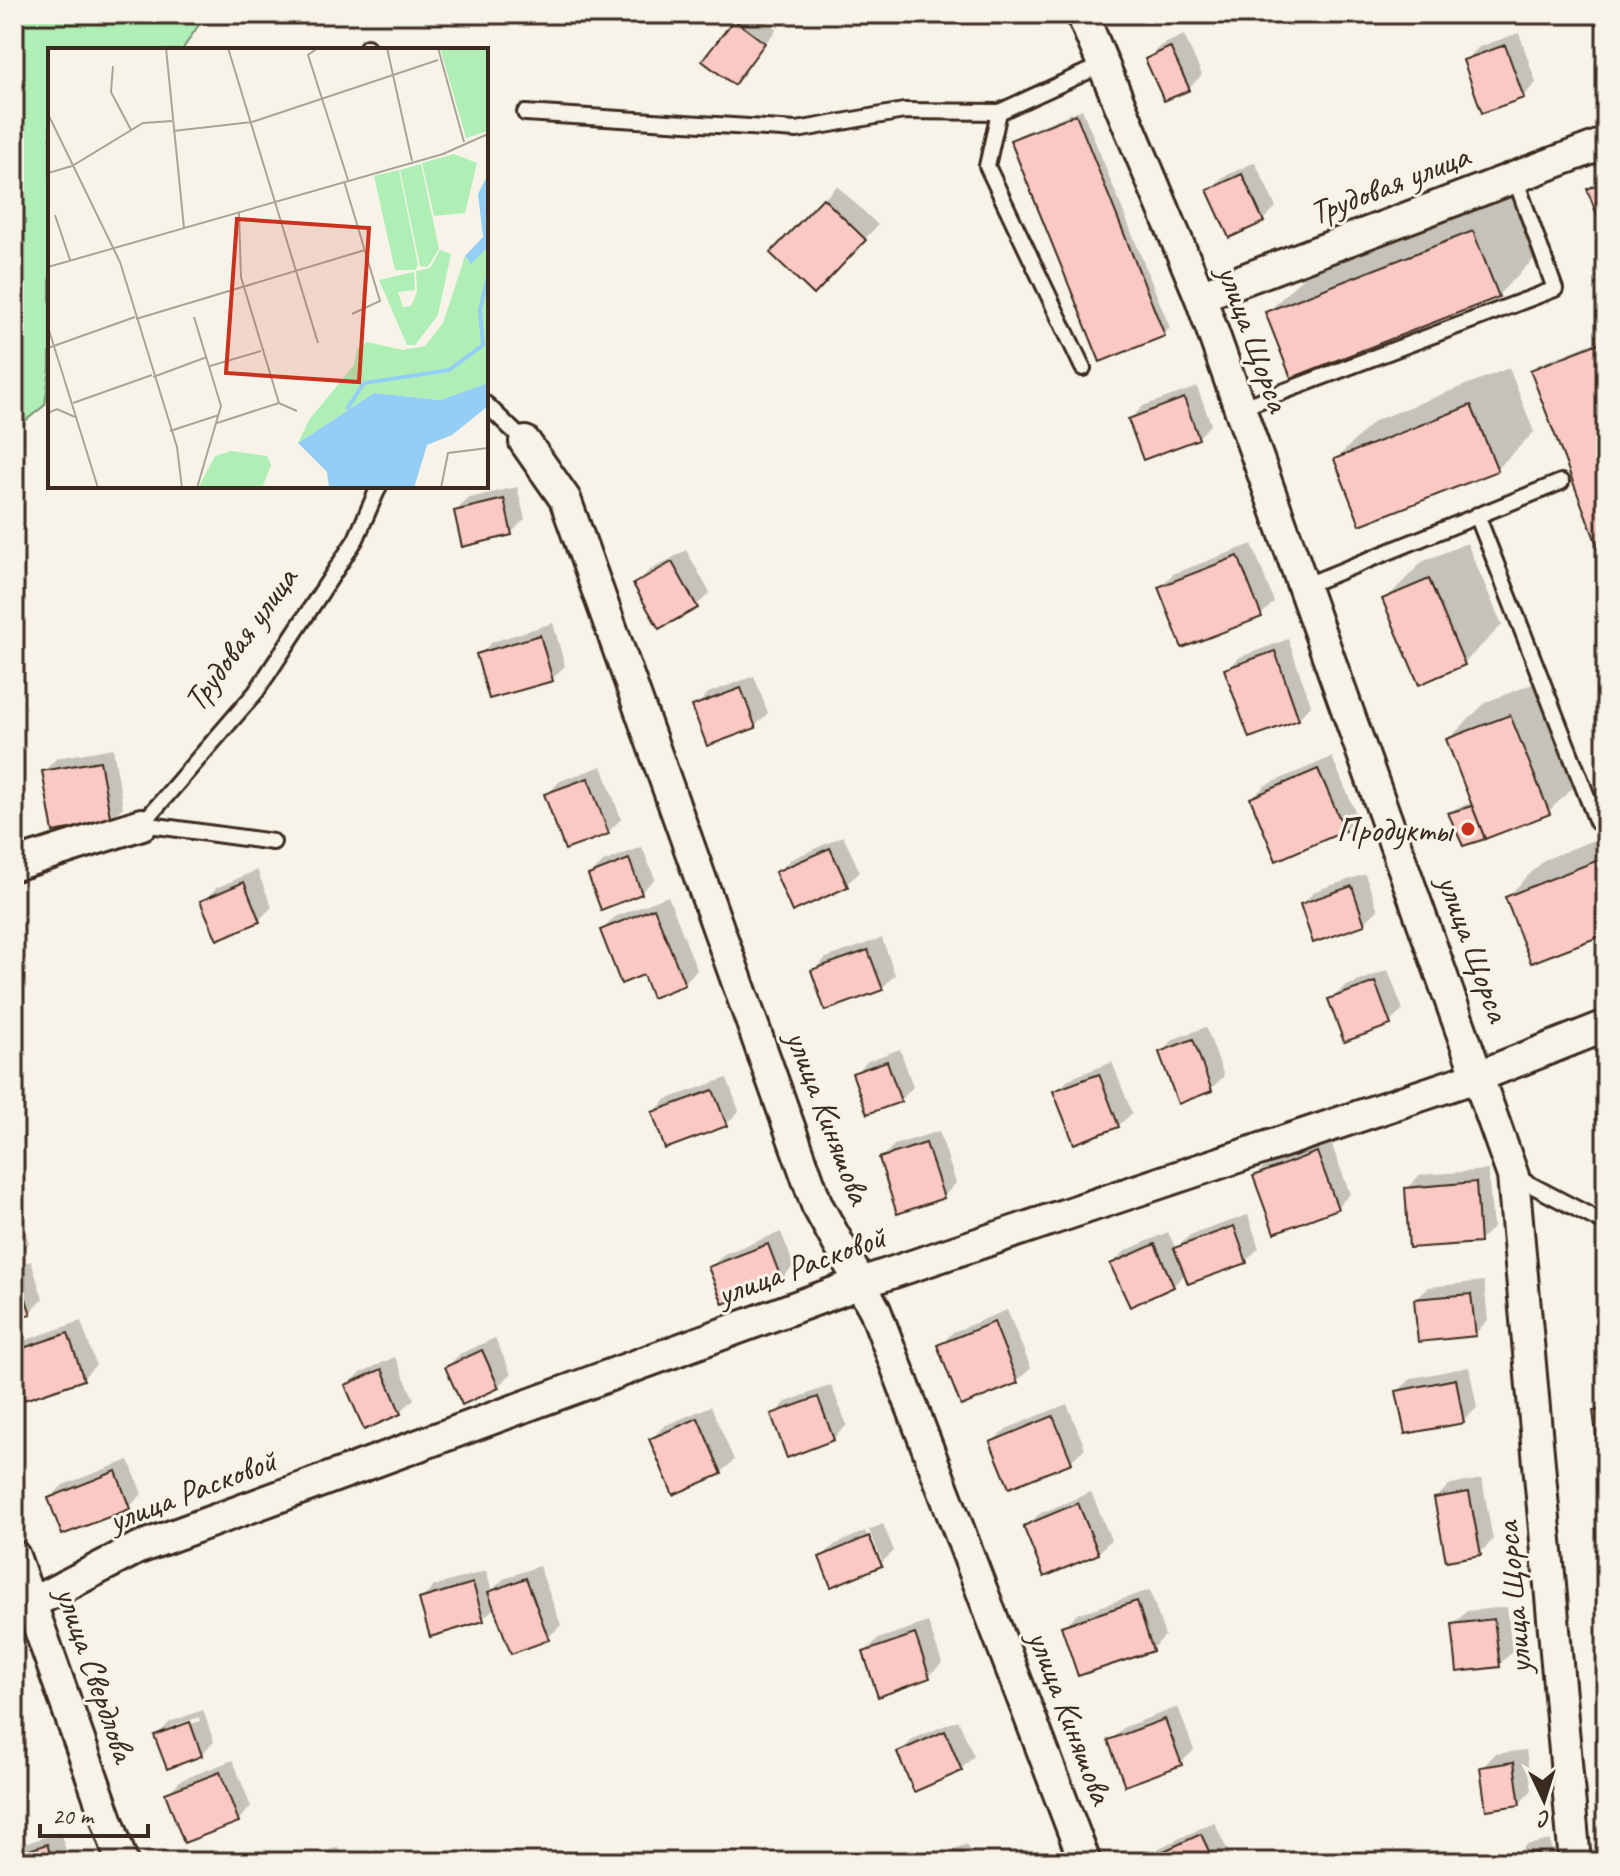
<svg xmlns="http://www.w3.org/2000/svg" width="1620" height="1876" font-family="Caveat,sans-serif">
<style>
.green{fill:#afefb6;stroke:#758c6a;stroke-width:2}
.shadow{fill:#0003;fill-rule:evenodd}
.building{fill:#fac9c3;stroke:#3b2a1e;stroke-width:2}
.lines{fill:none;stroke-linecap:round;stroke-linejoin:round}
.lane-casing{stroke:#3b2a1e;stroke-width:20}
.street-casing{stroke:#3b2a1e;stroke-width:36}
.lane{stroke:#f7f3e8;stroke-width:14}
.street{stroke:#f7f3e8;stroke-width:30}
.poi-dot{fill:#c8321e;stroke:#f7f3e8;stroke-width:3}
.labels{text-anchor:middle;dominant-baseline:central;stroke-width:6;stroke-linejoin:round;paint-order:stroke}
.street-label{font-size:34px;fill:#3b2a1e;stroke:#f7f3e8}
.poi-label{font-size:34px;fill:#3b2a1e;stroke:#f7f3e8;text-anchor:end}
.inset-river{fill:none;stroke:#95cef4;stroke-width:4}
.inset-road{fill:none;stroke:#aca397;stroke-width:2}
.view{fill:#c8321e;fill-opacity:0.15;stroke:#c8321e;stroke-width:4}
.inset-edge{fill:none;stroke:#3b2a1e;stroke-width:4}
</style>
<rect width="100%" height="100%" fill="#f7f3e8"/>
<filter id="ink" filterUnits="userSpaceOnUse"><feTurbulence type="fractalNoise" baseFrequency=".0125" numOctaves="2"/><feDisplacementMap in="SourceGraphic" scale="16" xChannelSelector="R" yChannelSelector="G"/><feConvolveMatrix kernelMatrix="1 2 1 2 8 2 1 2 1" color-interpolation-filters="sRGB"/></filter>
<g filter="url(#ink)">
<polygon class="green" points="14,14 206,14 182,50 50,50 50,370 45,405 14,430"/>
<g class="shadow">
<polygon points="742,14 756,14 777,29 734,82 735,21"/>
<polygon points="1519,33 1536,83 1523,96 1466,60 1479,47"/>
<polygon points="1184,35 1202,75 1189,88 1147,59 1160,46"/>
<polygon points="1082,109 1170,328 1164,334 1012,141 1018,135"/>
<polygon points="1255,162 1276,207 1263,220 1209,190 1223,177"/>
<polygon points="1606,172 1606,232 1589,189"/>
<polygon points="837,186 878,225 814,292 772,253"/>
<polygon points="1510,194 1535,258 1498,295 1267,313 1305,275"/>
<polygon points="1606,338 1606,563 1532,370 1539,364"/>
<polygon points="1509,368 1534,432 1497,469 1336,459 1374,421"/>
<polygon points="1197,387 1211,424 1198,438 1130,420 1143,406"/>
<polygon points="517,487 525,519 511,533 456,511 469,498"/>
<polygon points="1467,543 1502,625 1464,663 1420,682 1385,600 1422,562"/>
<polygon points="1252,544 1274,602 1261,615 1160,587 1173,574"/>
<polygon points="686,550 710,593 696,606 636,584 649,571"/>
<polygon points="553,623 565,666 552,679 479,655 492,642"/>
<polygon points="1288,639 1311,705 1298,719 1227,670 1240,657"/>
<polygon points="754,676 768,713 755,726 695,707 708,693"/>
<polygon points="1548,678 1586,775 1548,812 1464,844 1450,814 1456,808 1473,802 1448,740 1486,702"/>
<polygon points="113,748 123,807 110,820 44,771 57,758"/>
<polygon points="1332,757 1357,816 1344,830 1252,798 1266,785"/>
<polygon points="602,766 621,819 608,832 547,795 560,781"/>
<polygon points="1606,835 1606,931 1507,897 1544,860"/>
<polygon points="843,836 860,872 846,885 777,873 790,860"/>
<polygon points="642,847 655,879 641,892 602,907 590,875 603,862"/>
<polygon points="257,870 272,907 259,920 203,901 216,888"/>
<polygon points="1365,874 1378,910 1364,923 1302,904 1315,891"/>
<polygon points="668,896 697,970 684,983 644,972 602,930 615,917"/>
<polygon points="882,938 895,975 881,989 813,971 826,958"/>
<polygon points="1388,970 1403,1010 1389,1023 1331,1000 1344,987"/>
<polygon points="1206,1027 1224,1076 1211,1089 1161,1052 1174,1039"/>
<polygon points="900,1049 913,1087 900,1100 855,1074 868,1061"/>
<polygon points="1112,1062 1132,1113 1118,1126 1056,1092 1069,1079"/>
<polygon points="727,1078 739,1111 726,1125 654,1112 667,1099"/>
<polygon points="939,1131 956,1183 943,1197 881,1159 894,1145"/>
<polygon points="1330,1140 1350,1194 1337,1207 1255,1176 1268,1163"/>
<polygon points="1488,1170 1493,1228 1479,1241 1407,1188 1420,1175"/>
<polygon points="19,1212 29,1243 14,1257 14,1214"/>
<polygon points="1248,1215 1259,1248 1246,1261 1186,1273 1173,1286 1112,1264 1125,1251 1168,1232 1176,1249 1190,1235"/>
<polygon points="781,1232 794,1266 781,1279 711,1267 724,1254"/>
<polygon points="31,1261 43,1299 30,1312 14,1317 14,1267"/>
<polygon points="1484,1281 1488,1320 1475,1334 1416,1300 1429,1287"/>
<polygon points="1007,1310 1031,1368 1017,1381 963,1403 940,1346 953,1332"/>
<polygon points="81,1321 96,1365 83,1378 14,1366 14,1350 23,1341"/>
<polygon points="495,1338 511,1374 497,1387 447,1367 460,1354"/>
<polygon points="395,1357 414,1399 400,1412 365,1428 347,1386 360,1373"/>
<polygon points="1469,1367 1477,1408 1463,1421 1398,1391 1412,1378"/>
<polygon points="831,1385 847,1425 833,1439 773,1415 786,1402"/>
<polygon points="1606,1401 1606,1446 1595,1411"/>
<polygon points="1067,1404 1085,1448 1071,1461 1010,1486 992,1442 1006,1429"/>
<polygon points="711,1406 734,1460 721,1473 651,1439 664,1426"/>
<polygon points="129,1460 142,1494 129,1507 63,1532 50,1498 63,1485"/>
<polygon points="1482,1479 1493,1540 1480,1553 1436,1498 1449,1485"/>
<polygon points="1091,1492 1111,1540 1098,1553 1026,1527 1039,1514"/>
<polygon points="883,1524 894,1551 880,1564 821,1558 834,1545 865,1531 877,1560 882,1560 869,1530"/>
<polygon points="539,1566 561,1625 548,1638 495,1607 483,1619 421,1600 434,1586 486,1571 492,1591 503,1579"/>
<polygon points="1150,1590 1165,1636 1152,1649 1064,1627 1077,1614"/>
<polygon points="1507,1607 1512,1652 1499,1665 1454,1624 1467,1611"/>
<polygon points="928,1622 942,1663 929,1676 865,1652 878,1639"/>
<polygon points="1178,1707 1194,1750 1181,1763 1111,1740 1124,1727"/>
<path d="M203 1710 214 1742 201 1755 157 1735 170 1722ZM199 1717 200 1721 170 1731V1727Z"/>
<polygon points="958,1720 974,1756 961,1769 899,1753 913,1739"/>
<polygon points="1526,1750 1532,1790 1519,1804 1482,1768 1495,1754"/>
<polygon points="233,1760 251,1807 238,1820 167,1794 181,1780"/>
<polygon points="1214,1822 1233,1862 1146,1862 1159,1848"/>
<polygon points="60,1832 70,1862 14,1862 14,1850 18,1846"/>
<polygon points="1550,1840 1555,1862 1514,1862 1513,1859 1526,1845"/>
<polygon points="967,1844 974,1862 920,1862"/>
<polygon points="338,1847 343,1862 296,1862"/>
</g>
<g class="building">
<polygon points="734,20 765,43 734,85 702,61"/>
<polygon points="1505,45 1524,98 1482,113 1463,60"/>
<polygon points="1170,47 1190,90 1164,101 1145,59"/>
<polygon points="1076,114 1165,336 1100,362 1010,140"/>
<polygon points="1242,174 1264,222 1229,238 1207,190"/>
<polygon points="1606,181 1606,238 1587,189"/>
<polygon points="823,198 866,240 814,295 770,253"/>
<polygon points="1473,231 1499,297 1291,378 1265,312"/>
<polygon points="1601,342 1606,356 1606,568 1530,370"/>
<polygon points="1184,398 1199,439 1143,460 1128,419"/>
<polygon points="1471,405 1498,471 1360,525 1334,459"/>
<polygon points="504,499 512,535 462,547 454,511"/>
<polygon points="1238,556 1262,617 1182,648 1158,587"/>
<polygon points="672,562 698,608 659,629 633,584"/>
<polygon points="1429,579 1465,665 1419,685 1382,599"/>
<polygon points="540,635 553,681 489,699 476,654"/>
<polygon points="1275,651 1299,720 1249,738 1224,669"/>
<polygon points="741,688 756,728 707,746 692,706"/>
<polygon points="1510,715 1550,814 1485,839 1446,739"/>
<polygon points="100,761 111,822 53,832 42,771"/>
<polygon points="1318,769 1345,831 1276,861 1250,798"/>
<polygon points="588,778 609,834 565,850 544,794"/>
<polygon points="1472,806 1485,839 1463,846 1448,813"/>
<polygon points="830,848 848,887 792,912 775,872"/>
<polygon points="1606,857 1606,934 1531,963 1505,897"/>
<polygon points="629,859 642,894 601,910 588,875"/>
<polygon points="244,882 260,922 217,940 200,901"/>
<polygon points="1352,886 1365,925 1313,943 1300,904"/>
<polygon points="654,908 685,985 652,998 643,975 621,984 600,930"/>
<polygon points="868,950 883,990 825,1011 811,970"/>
<polygon points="1375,982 1391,1025 1344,1042 1328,999"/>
<polygon points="1193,1039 1212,1091 1178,1104 1159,1052"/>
<polygon points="887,1061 901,1102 867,1114 852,1073"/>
<polygon points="1099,1074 1119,1127 1074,1144 1053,1091"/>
<polygon points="713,1090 727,1126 665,1149 652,1112"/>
<polygon points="926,1143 944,1198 897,1214 879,1158"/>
<polygon points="1317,1152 1338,1209 1274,1233 1253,1176"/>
<polygon points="1476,1182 1480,1243 1409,1248 1405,1188"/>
<polygon points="1234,1226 1247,1263 1188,1284 1174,1248"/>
<polygon points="768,1244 782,1281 723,1304 708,1267"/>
<polygon points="1155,1244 1174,1287 1130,1307 1110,1264"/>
<polygon points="17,1273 31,1314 14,1319 14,1274"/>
<polygon points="1471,1294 1476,1336 1418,1342 1414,1299"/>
<polygon points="994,1322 1018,1383 961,1406 937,1345"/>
<polygon points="68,1333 84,1380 24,1400 14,1372 14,1351"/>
<polygon points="482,1350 499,1388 462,1405 445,1367"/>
<polygon points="382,1369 401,1414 364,1430 345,1385"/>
<polygon points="1456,1379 1464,1423 1405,1434 1396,1391"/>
<polygon points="818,1397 834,1440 787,1458 771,1414"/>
<polygon points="1606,1409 1606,1448 1598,1449 1593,1411"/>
<polygon points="1053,1416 1072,1463 1009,1488 990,1442"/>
<polygon points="698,1418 722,1474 673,1495 649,1439"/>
<polygon points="116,1471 130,1509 62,1535 48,1498"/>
<polygon points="1469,1492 1481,1555 1446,1561 1434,1498"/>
<polygon points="1078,1503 1099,1554 1044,1577 1023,1526"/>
<polygon points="869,1536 882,1566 831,1587 819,1557"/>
<polygon points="526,1578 549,1640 511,1654 488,1592"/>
<polygon points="473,1583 484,1621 430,1637 419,1599"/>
<polygon points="1137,1601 1153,1651 1078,1676 1061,1626"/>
<polygon points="1494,1619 1500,1667 1457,1672 1452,1624"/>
<polygon points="915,1634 930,1678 878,1697 863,1652"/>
<polygon points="1165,1719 1182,1765 1125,1786 1108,1740"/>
<polygon points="190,1722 202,1756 167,1769 154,1735"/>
<polygon points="945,1731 962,1771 914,1792 897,1752"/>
<polygon points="1514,1762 1520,1805 1486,1810 1480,1767"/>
<polygon points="220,1772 239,1822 184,1843 165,1793"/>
<polygon points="1201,1834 1214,1862 1144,1862 1144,1860"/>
<polygon points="47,1844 53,1862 14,1862 14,1855"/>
<polygon points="1537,1852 1539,1862 1512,1862 1511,1858"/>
</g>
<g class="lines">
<g class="lane-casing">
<g id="lane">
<polyline points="367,47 367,50"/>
<polyline points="999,112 987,166 1083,368"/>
<polyline points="525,113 797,130 904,111 999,112 1102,65"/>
<polyline points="486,404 525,442"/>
<polyline points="1240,408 1555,289 1515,178"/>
<polyline points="1477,515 1597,822"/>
<polyline points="1304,586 1561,482"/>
<polyline points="142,824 256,692 356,539 379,486"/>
<polyline points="142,824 273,842"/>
<polyline points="1514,1176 1606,1224"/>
</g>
</g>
<g class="street-casing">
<g id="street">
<polyline points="1082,14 1200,296 1513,1176 1575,1862"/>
<polyline points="1200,296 1606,143"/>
<polyline points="525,442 565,499 817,1205 875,1310 1085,1862"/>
<polyline points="14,865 142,824"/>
<polyline points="14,1556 122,1862"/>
<polyline points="32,1603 136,1549 861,1283 1479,1076 1606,1026"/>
</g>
</g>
<use href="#lane" class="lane"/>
<use href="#street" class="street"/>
</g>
</g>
<circle class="poi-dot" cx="1468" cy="829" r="8"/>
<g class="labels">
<g class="street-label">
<text transform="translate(1389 184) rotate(-21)">Трудовая улица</text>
<text transform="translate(1254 338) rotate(70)">улица Щорса</text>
<text transform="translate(240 639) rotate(-54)">Трудовая улица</text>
<text transform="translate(1474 948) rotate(70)">улица Щорса</text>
<text transform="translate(829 1117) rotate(69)">улица Киняшова</text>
<text transform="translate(801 1265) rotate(-20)">улица Расковой</text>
<text transform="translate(192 1490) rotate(-21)">улица Расковой</text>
<text transform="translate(1513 1598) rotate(-95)">улица Щорса</text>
<text transform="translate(96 1674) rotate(71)">улица Свердлова</text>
<text transform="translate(1071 1717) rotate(69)">улица Киняшова</text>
</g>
<g class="poi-label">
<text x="1452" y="829">Продукты</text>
</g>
</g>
<g transform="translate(48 48)">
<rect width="440" height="440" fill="#f7f3e8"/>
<path d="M392 0H440V83L418 90ZM406 106 429 115 417 165 386 168 374 115ZM373 116 391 201 380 219 372 218 352 122ZM351 122 370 217 367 222H347L326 128ZM440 199V335L392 352 326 345 250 395 261 372 306 317 309 301 319 294 355 302 377 298 395 275 417 208 422 215ZM392 202 403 206 390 267 367 297H359L331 232 366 224 367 242 350 244 355 259 363 258 369 244 368 223 382 220ZM184 403 219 408 223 417 214 440H150L167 408Z" fill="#afefb6"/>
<path d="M440 126V199L423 216 417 208 435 189 430 146ZM440 335V358L404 387 379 397 366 440H281L279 424 250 395 326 345 392 352Z" fill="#95cef4"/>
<path class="inset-river" d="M299 361 316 335 401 322 435 297 432 262 440 228"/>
<path class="inset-road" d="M118 0 136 180M180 0 270 295M270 0 260 7 300 132M339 0 364 113M390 0 416 94M65 18 63 44 83 82M0 66 72 214 129 399 134 440M125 83 204 74 390 12M0 125 24 118 95 75 124 73M296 133 332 253 304 266M191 165 193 229 231 355M7 167 22 212M0 219 395 106 440 86M146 269 173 358 149 440M88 271 317 202M0 279 50 440M0 300 87 269M162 318 213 303M105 329 159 309M25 355 104 327M0 365 9 361 27 369M169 375 231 355 249 363M122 383 171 367M393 440 400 405 440 400"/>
<path class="view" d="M189 171 321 180 311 334 178 325Z"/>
<rect width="440" height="440" class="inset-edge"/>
</g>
<rect width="1620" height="1876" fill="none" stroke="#f7f3e8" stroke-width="48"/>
<rect x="24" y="24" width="1572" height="1828" fill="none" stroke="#3b2a1e" stroke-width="3" filter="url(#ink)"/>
<g transform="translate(1544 1800) rotate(176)" stroke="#f7f3e8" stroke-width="6" paint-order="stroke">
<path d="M0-6L14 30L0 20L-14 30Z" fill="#3b2a1e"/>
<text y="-12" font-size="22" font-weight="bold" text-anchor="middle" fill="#3b2a1e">С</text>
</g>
<path d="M40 1824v12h108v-12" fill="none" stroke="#3b2a1e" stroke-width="4"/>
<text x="52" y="1824" font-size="24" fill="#3b2a1e" stroke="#f7f3e8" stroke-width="6" paint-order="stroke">20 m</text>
</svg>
